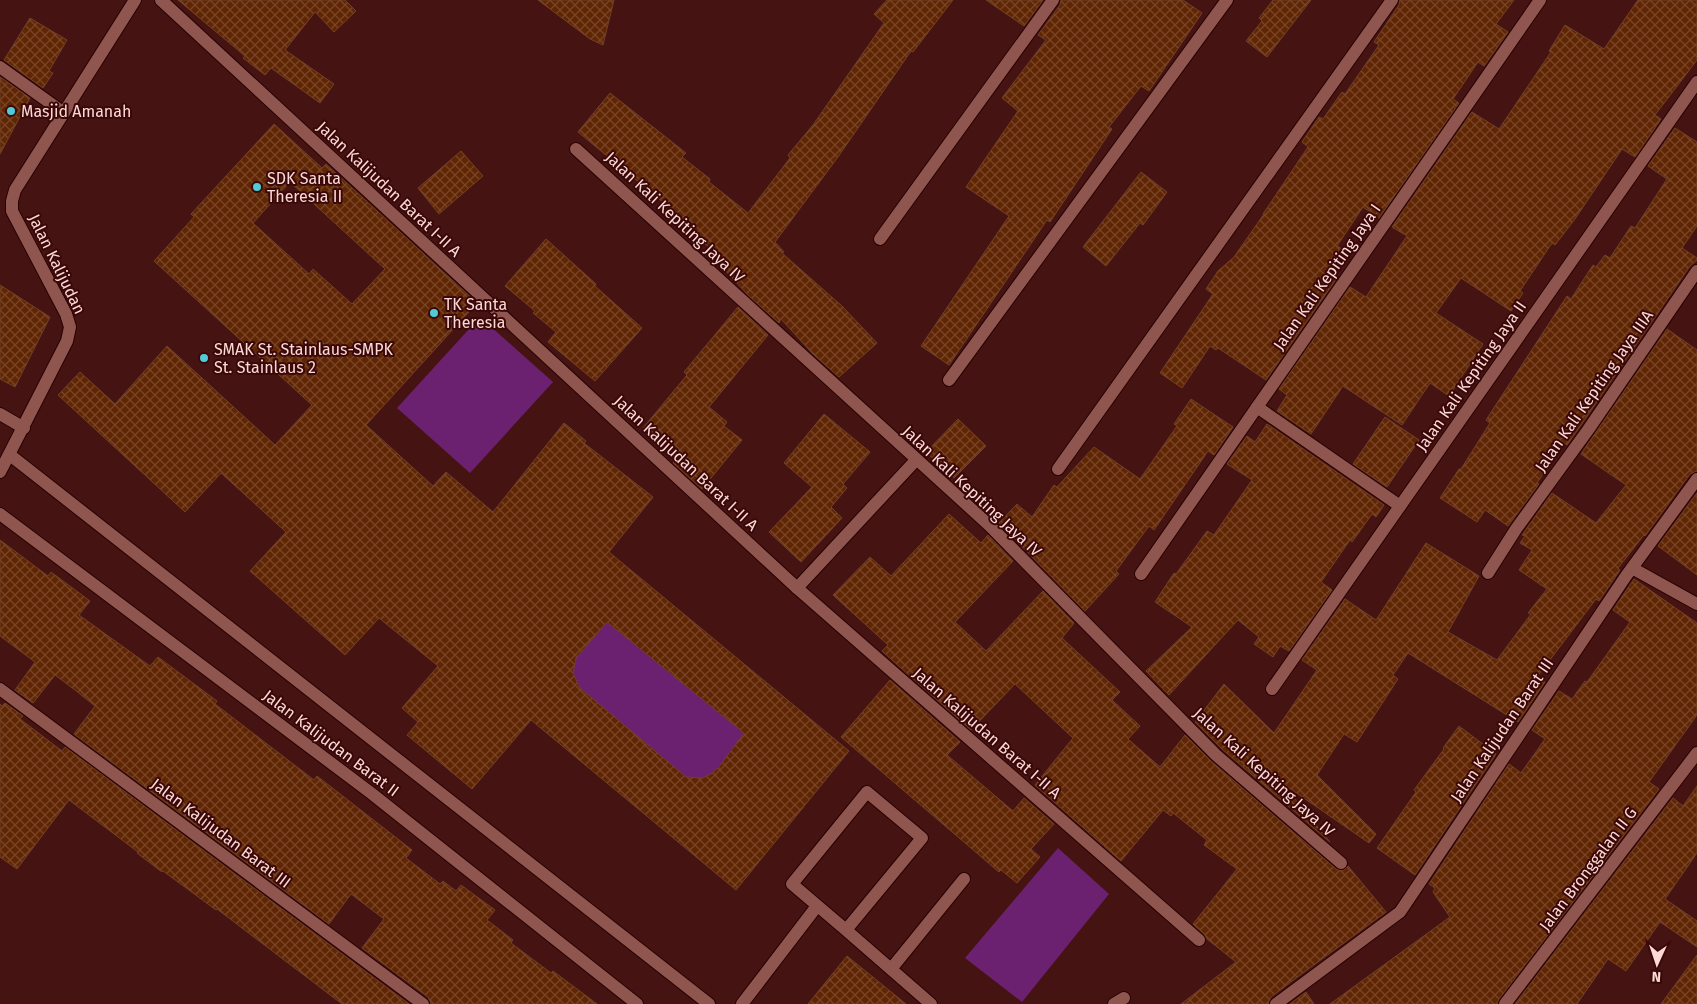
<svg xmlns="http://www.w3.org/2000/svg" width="1697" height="1004" font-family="'Fira Sans',sans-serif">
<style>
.green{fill:#6c2170}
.building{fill:url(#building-cross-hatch);stroke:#714028;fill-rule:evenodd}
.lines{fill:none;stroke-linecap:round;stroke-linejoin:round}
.minor-casing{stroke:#290000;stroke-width:14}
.minor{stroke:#8f5650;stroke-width:12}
.poi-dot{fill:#52cbd9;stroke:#3a0808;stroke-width:2}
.labels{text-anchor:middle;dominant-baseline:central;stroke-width:4;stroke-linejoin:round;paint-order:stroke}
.poi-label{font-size:16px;fill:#fbd9d5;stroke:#3a0808;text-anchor:start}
.street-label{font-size:16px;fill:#fbd9d5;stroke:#3a0808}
</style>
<defs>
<pattern id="building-cross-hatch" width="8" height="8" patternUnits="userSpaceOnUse" patternTransform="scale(1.25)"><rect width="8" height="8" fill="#602603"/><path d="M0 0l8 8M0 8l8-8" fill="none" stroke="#784527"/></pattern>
</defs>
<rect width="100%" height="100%" fill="#451311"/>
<g class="green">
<polygon points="480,317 553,382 470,473 397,408"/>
<path d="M607 622 744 733C734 746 719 774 703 778 698 779 691 777 686 777L580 689 573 673 576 658Z"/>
<polygon points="1058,848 1109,894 1022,1002 965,958"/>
</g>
<g class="building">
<polygon points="178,0 345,0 356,11 334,32 315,12 285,50 334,84 320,103 271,68 265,75 243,58 245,56"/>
<polygon points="538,0 614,0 603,45 590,39"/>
<polygon points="887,0 953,0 913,52 911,51 838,157 775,242 784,252 782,253 842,306 877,343 839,377 813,354 781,319 779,323 748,295 711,255 714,251 659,209 664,203 578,132 610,93 686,153 682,157 710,179 709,182 748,213 790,158 788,155 813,125 884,23 874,14"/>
<polygon points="986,0 1043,0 1024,26"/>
<polygon points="1061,0 1183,0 1202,13 1149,91 1141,86 1109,127 1112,129 1050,222 1047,220 949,365 921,346 1009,216 966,187 1018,111 1002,98 1046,40 1038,35 1060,5"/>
<polygon points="1273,0 1311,0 1267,57 1246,41 1262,21 1259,18"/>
<polygon points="1400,0 1514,0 1496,24 1508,32 1484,66 1478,62 1453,99 1459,103 1379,218 1363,207 1337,246 1344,250 1328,272 1337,278 1266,380 1218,348 1216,350 1210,346 1182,388 1160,373 1213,294 1206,289 1218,271 1234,257 1264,214 1263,214 1308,147 1302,142 1319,117 1323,119 1342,92 1345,94 1379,45 1374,42 1399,5"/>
<polygon points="1638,0 1697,0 1697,60 1655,115 1661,119 1635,157 1622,149 1575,219 1555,245 1552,243 1520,291 1523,293 1511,311 1461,278 1436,313 1483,344 1449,396 1430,383 1402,425 1343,386 1311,434 1277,411 1287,395 1279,389 1350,287 1366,297 1407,236 1392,227 1472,112 1499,129 1551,52 1549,51 1565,25 1604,49"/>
<polygon points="30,18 67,40 49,71 53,73 43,88 4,60"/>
<polygon points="0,77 30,98 0,154"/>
<path d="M274 124 322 168 326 164 477 303 366 425 433 486 446 472 493 512 564 423 586 441 584 443 653 497 609 552 849 751 736 890 531 720 472 789 407 735 418 722 402 708 438 666 379 618 345 655 250 571 286 532 221 473 185 512 58 395 80 372 115 404 167 346 275 445 312 405 154 261 194 217 191 214ZM290 182 385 269 352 304 313 269 309 274 253 223ZM607 622 744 733 719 767 711 774 702 778 686 777 580 688 573 673 576 658Z"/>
<polygon points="1675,128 1697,142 1697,226 1682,248 1697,258 1697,260 1690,266 1581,425 1567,445 1564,443 1537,483 1539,484 1508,526 1485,510 1477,522 1440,498 1459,469 1461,469 1490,423 1486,420 1567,296 1571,299 1593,265 1596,267 1605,255 1610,258 1631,226 1635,228 1667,179 1648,166"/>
<polygon points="461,151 483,176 439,214 418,188"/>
<polygon points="1141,172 1167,192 1143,225 1140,223 1106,266 1083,247"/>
<polygon points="546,239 596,284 595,286 642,328 595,381 548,342 556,332 533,313 535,311 505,286"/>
<polygon points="0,285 50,317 15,387 0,379"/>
<polygon points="738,307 768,335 709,407 727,422 724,426 742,440 702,489 673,463 677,458 643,428 687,375 684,372"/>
<polygon points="1667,329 1697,350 1697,471 1690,474 1645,536 1644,535 1618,568 1620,570 1599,601 1596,599 1537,677 1545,682 1518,722 1408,653 1393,675 1398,679 1357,742 1344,734 1317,775 1376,834 1369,843 1282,783 1330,842 1222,749 1195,722 1224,684 1274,733 1317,670 1302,660 1345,599 1376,620 1426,543 1479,576 1448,632 1497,660 1531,614 1528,613 1547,589 1519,570 1532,550 1520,543 1525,536 1522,535 1552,493 1596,523 1626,485 1581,454"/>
<polygon points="1191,399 1233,427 1214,455 1208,451 1154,530 1149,526 1116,571 1119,574 1085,611 999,523 1017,504 1032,517 1054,485 1057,487 1094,447 1140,479 1177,426 1174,424"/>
<polygon points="824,414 870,452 843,484 847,488 831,507 842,518 801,562 769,532 812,487 784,463"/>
<polygon points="1385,417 1419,440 1387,487 1353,464"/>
<polygon points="958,419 986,446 954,478 926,452"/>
<polygon points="1267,424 1384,505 1376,517 1372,514 1352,542 1350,540 1321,582 1332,590 1289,651 1280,646 1273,657 1254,644 1259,637 1238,620 1169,695 1146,671 1192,627 1155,602 1174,573 1176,574 1207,531 1214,535 1252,480 1227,464 1247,436 1255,442"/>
<polygon points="1697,493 1697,575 1658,546"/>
<polygon points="949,514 981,543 988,535 1013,561 955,622 986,651 1043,591 1074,623 1062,638 1120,692 1112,700 1140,726 1128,739 1160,767 1185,735 1211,761 1336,869 1343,871 1348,866 1386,912 1296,978 1271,997 1268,1004 1181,1004 1236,962 1207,939 1204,934 1193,924 1237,869 1204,845 1207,840 1173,813 1171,816 1163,810 1121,861 1035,785 1073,738 1015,684 971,730 882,651 888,645 833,595 870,557 891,576"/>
<polygon points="0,540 48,576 51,572 90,601 79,615 150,666 158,657 217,701 215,704 314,780 317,776 412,850 406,858 440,884 443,881 456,891 461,885 495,910 487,920 513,940 511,943 551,973 553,971 597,1004 431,1004 428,997 362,948 384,919 351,894 329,924 74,734 95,706 75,690 55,675 33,703 15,690 35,662 0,636"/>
<polygon points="1634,579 1697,623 1697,715 1649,782 1659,789 1499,999 1497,1004 1330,1004 1450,917 1433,892 1435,888 1429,884 1509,764 1521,773 1545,739 1532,730 1559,691 1572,699 1585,681 1587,682 1630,622 1613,610"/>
<polygon points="890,680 960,742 947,755 1013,811 1024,798 1054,824 1031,849 1040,857 1017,883 1001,870 999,872 841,737"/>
<polygon points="5,703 23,716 20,719 62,751 65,747 409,1004 342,1004 217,909 216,910 163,871 162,872 137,853 138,852 69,800 17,869 0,857 0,704 2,706"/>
<polygon points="1459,726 1496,754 1415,875 1377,848 1416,792 1414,790 1444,749 1443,748"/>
<polygon points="1697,786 1697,853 1665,899 1697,921 1697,947 1660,922 1626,971 1608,959 1577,1004 1515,1004 1673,798 1683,806"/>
<polygon points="1697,955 1697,1004 1661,1004"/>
<polygon points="847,956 906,1004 808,1004"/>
<polygon points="1306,992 1314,1004 1290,1004"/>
</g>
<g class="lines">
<g class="minor-casing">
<g id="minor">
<polyline points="161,0 797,588 1199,940"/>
<polyline points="0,67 64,113"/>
<polyline points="576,149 989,525 1216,755 1341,863"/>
<polyline points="880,239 1053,0"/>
<polyline points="949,380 1227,0"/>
<polyline points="1257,407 1400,506"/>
<polyline points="0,414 24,428"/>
<polyline points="10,455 709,1004"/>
<polyline points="1058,469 1392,0"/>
<polyline points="0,472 67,341 70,327 66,314 12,211 12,201 15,190 135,0"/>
<polyline points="0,514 371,793 637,1004"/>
<polyline points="1632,568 1697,604"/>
<polyline points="1488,573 1516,529 1588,430 1697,271"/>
<polyline points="1141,574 1540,0"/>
<polyline points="797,588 916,460"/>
<polyline points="0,689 423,1004"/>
<polyline points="1272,689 1697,82"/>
<polyline points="846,930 792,884 867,792 922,838 846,930 931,1004"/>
<polyline points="891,969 964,879"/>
<polyline points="742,1004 817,906"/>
<polyline points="1114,1004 1124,998"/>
<polyline points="1276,1004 1400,912 1626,576 1697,479"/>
<polyline points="1505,1004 1697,753"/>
</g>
</g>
<use href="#minor" class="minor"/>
</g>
<g class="poi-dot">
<circle cx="11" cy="111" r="5"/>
<circle cx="257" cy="187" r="5"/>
<circle cx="434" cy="313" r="5"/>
<circle cx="204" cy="358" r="5"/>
</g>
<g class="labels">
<g class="poi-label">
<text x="21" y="111">Masjid Amanah</text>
<text x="267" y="178">SDK Santa<tspan x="267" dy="18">Theresia II</tspan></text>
<text x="444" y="304">TK Santa<tspan x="444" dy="18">Theresia</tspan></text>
<text x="214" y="349">SMAK St. Stainlaus-SMPK<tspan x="214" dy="18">St. Stainlaus 2</tspan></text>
</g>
<g class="street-label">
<text transform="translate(389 189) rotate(43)">Jalan Kalijudan Barat I-II A</text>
<text transform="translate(675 217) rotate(43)">Jalan Kali Kepiting Jaya IV</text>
<text transform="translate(57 264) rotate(64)">Jalan Kalijudan</text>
<text transform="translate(1327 277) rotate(-55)">Jalan Kali Kepiting Jaya I</text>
<text transform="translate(1471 376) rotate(-55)">Jalan Kali Kepiting Jaya II</text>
<text transform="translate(1594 391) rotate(-55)">Jalan Kali Kepiting Jaya IIIA</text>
<text transform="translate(686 463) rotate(43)">Jalan Kalijudan Barat I-II A</text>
<text transform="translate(972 491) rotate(43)">Jalan Kali Kepiting Jaya IV</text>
<text transform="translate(1502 730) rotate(-56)">Jalan Kalijudan Barat III</text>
<text transform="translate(987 733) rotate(41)">Jalan Kalijudan Barat I-II A</text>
<text transform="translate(331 743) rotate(37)">Jalan Kalijudan Barat II</text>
<text transform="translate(1264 772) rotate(42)">Jalan Kali Kepiting Jaya IV</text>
<text transform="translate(221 833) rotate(37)">Jalan Kalijudan Barat III</text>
<text transform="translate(1588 869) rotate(-53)">Jalan Bronggalan II G</text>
</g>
</g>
<g transform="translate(1657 964) rotate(183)" stroke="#3a0808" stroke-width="4" paint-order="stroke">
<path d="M0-4L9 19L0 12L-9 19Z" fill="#fbd9d5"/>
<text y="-8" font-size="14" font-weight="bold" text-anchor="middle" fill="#fbd9d5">N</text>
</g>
</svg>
